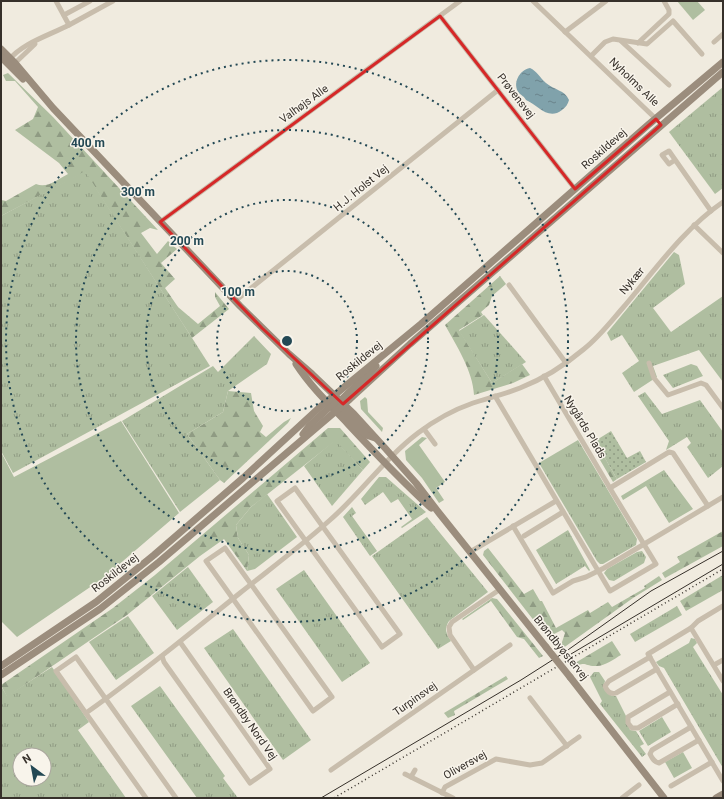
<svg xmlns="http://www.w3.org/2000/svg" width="724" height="799" font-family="Roboto,sans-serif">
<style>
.grass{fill:#afbea0}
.forest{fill:url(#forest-firs)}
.park{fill:url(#park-tufts);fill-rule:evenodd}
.garden{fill:url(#garden-dots)}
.water{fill:url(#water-ripples)}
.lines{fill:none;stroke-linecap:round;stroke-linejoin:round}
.street{stroke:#c8bdac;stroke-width:5}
.secondary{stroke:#9b8d7d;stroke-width:7}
.tram{stroke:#36302a;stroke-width:1}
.rail{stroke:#36302a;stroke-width:1.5;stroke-dasharray:1 3;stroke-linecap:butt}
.secondary-bridge{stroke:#9b8d7d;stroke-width:7}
.marked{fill:none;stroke:#d62828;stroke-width:3;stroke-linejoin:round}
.ring{fill:none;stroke:#234854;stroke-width:2;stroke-dasharray:2 4}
.labels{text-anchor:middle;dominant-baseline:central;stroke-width:3;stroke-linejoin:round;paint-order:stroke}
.street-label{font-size:11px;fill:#36302a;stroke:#f8f4eb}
.centre{fill:#234854;stroke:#f8f4eb;stroke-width:2}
.ring-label{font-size:12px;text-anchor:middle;font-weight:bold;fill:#234854;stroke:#f8f4eb;stroke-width:3;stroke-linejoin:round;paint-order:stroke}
</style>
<defs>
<pattern id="forest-firs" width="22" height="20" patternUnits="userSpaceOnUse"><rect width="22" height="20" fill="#afbea0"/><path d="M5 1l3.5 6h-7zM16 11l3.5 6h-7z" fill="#8f9b83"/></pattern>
<pattern id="park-tufts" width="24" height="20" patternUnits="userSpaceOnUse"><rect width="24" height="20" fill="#afbea0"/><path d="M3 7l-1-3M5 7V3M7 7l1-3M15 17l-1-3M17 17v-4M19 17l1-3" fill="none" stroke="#8f9b83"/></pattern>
<pattern id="garden-dots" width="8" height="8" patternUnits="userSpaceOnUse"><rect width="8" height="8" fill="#afbea0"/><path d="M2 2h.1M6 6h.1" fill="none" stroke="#8f9b83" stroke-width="1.8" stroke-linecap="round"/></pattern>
<pattern id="water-ripples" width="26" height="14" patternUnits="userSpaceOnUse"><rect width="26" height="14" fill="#80a2ab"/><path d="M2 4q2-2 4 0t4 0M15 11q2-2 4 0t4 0" fill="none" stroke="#6a848b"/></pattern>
</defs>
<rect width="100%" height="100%" fill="#f0ebdf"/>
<g class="grass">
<polygon points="677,1 697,1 705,10 693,20"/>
<polygon points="365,397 367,399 368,412 383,428 382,432 361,409 360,401"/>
<polygon points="121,421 179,513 102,579 17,637 1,621 1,452 14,477"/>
<polygon points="422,437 427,438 419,445 445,482 436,488 444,500 439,503 422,478 406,460 405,451"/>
</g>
<g class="forest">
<path d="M8 73 53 117 158 230 150 228 141 233 157 254 168 241 177 249 161 263 175 279 165 288 178 307 198 324 220 306 215 297V292L229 309 192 338 85 172 1 216V200L6 201 36 184C47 189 58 179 68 174L59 163 15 130 33 119 38 107 15 81H6L3 75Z"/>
<path d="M500 276 506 284 492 296 489 305 481 312 483 315 459 330 492 383 522 364 530 375 513 383 474 395C473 371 456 345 445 325Z"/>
<polygon points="228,391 251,393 254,411 263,426 260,432 266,437 284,422 291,418 288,423 224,483 220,480 187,434 223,412"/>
<polygon points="328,428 340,428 370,462 363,470 335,441 251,507 236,525 238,538 249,555 247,571 224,539 200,556 127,615 7,697 1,685 113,608 155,575"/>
<polygon points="595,441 617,479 613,482 590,443"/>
<polygon points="723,531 723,546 665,578 662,573 680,562 677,557"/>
<polygon points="488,548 524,594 533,589 540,601 542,601 556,628 588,610 590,613 608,602 612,607 645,588 644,586 659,576 662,580 633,598 559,651 565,633 562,630 554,634 535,622 483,555 484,551"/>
<polygon points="723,575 723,590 686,611 680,601"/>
<polygon points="492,598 497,599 502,605 543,656 539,658 524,639 517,637 491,601 463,620 462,619"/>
<path d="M612 641 621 655C614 659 605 666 597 666 584 667 587 660 572 668L570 666Z"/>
<polygon points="506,676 508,679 454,711 455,715 448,718 444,713"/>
</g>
<g class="park">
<polygon points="723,87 723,188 715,194 669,132"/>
<polygon points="85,171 210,366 13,473 1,451 1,216"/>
<polygon points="674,252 679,255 685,284 653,308 671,332 723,296 723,382 699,350 653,366 657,377 634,392 622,373 639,361 622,335 611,341 607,333"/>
<polygon points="484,315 526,362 492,383 459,331"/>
<polygon points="254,336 271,354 267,364 228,391 223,412 187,434 220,480 180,512 122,421 213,366 218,372"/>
<polygon points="691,364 697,366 703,376 673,388 663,375"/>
<polygon points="645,392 662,414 700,400 723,432 723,466 708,478 687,447 691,443 687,437 666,450 669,441 638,396"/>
<polygon points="335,440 363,470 332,506 304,466"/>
<polygon points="578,440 637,539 636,545 603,564 600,564 597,561 539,463"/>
<polygon points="664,470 693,509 669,523 646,486 623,500 621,496"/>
<polygon points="379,477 386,477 426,512 402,528 401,527 412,519 398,499 391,503 383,492 365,505 361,499"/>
<polygon points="267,494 297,537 255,569 247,571 249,555 238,538 236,525 251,507"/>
<polygon points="352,507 356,513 352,516 377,551 370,556 343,517"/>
<path d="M427 517 488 592 449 621C444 629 446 633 451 641L438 649 372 556Z"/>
<polygon points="568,530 590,570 589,571 585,566 556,584 536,550"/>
<polygon points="642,551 646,557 644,563 614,581 609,580 604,573 607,569 637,552"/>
<polygon points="188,567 213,602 177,630 152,596"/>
<polygon points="304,570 370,663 342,682 276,589"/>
<polygon points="677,606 682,615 635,642 630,634"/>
<polygon points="128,616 154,653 116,680 89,642"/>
<polygon points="233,629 311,740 283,760 204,648"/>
<polygon points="691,638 695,639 697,643 693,647 723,695 723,768 664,668 659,666 656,662 689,643"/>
<path d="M52 667 89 722 78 730 126 798H1V686L7 696ZM20 755H44V779H20Z"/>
<polygon points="594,672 599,672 605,681 604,685 612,696 616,696 626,716 630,730 636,731 644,744 640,746 646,754 642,757 600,704 602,701 590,677"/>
<polygon points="160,686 225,776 223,778 238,798 197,798 131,706"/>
<polygon points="662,717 671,732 648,746 639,731"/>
<polygon points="683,752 692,768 674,778 665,762"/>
</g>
<polygon class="garden" points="611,431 627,458 640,451 646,462 617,479 595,441"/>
<path class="water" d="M530 68C537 71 540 78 546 83 554 90 565 90 569 100 568 104 566 107 562 110 548 121 538 105 526 100 524 96 522 96 519 93 512 84 519 70 530 68Z"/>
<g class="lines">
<g class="street">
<polyline points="56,1 69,25"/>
<polyline points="533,1 656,119"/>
<polyline points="64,15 90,1"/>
<polyline points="440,16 575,189"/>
<polyline points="565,32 606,1"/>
<polyline points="621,41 669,85"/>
<polyline points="714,42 723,34"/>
<polyline points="638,43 669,14 669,10 664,1"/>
<polyline points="591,56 605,42 613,39 647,44 673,21 702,54"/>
<path d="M8 61C22 43 50 35 69 25 84 17 98 9 113 1"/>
<polyline points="13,65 35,44"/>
<polyline points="675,160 669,164 662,155 669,151 711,211"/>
<polyline points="160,222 460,1"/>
<polyline points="694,225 723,253"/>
<polyline points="509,285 566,363"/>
<polyline points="235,301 498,90"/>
<polyline points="649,363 654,378 668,395 701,383 706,385 723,408"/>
<polyline points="495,396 610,591 656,564 614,495 544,376"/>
<polyline points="424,429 435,444"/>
<polygon points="295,488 400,634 382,647 277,501"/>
<polyline points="610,488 669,452 673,453 708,506"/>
<polyline points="513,526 553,593 573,581 586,577 604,568 723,497"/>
<polyline points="524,536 563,512"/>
<polygon points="225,548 332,697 313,711 206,561"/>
<polyline points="470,552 556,501"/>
<polyline points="723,606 698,621 691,628 648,654 723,781"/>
<polyline points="691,628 723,681"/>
<polyline points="162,656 164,662 250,783 270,769 180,642"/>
<path d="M650 657 609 681 605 686C607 691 610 695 616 693L657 669"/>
<polyline points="714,665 723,660"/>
<polyline points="474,670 450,635 449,627 452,622 499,590"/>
<polyline points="670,692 628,717 628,723 632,728 638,728 678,704"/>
<polyline points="530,698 567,746"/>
<path d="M86 713C139 676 189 634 240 593 270 569 301 546 330 520 361 493 385 458 418 433 435 420 453 410 473 403 488 398 505 394 520 388 543 379 565 365 584 349 598 338 609 324 621 310 653 273 682 230 723 202"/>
<path d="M691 727 652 750 650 754C652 758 654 762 659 763L699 740"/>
<polyline points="331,770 510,645"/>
<polyline points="415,770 411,777 453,798"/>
<polyline points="405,774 411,777"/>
<polyline points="671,786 712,762"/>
<polyline points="442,793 445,787 496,759 530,765 542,763 579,737"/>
<polyline points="146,798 56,671 76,657 176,798"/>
<polyline points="622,798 639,785"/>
</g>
<g class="secondary">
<polyline points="1,49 15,63 53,108 240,306 289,354 312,374 354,414 385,448 416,483 439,513 546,647"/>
<polyline points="1,57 23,79"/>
<path d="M296 364C311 387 330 405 348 424 375 453 402 481 431 508"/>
<polyline points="338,403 376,366"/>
<polyline points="336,405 366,435 375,438"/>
<polyline points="303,434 309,426 334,403"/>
<polyline points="1,666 96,602 154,555 243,478 320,407 421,324 648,125 723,62"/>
<polyline points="1,675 100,609 159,562 350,399 410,344 723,72"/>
<polyline points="570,677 664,798"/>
<polyline points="716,798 723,794"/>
</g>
<g class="tram">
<polyline points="571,654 723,564"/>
<polyline points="321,798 521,680 565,652 651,591 723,551"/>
</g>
<polyline class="rail" points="334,798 723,569"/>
<polyline class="secondary-bridge" points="546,647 570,677"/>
</g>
<path class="marked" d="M440 16 575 189 656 119 661 125 343 404 262 328 160 222Z"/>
<g class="ring">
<circle cx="287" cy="341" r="70"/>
<circle cx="287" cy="341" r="141"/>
<circle cx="287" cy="341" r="211"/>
<circle cx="287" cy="341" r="281"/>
</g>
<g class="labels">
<g class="street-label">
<text transform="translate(634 82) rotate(44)">Nyholms Alle</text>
<text transform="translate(516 96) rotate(52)">Prøvensvej</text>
<text transform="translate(304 104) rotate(-36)">Valhøjs Alle</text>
<text transform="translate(604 149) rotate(-41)">Roskildevej</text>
<text transform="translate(361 188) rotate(-39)">H.J. Holst Vej</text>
<text transform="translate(632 281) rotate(-50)">Nykær</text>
<text transform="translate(359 361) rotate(-39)">Roskildevej</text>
<text transform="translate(585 427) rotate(59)">Nygårds Plads</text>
<text transform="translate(115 573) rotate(-38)">Roskildevej</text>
<text transform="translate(561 648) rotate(51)">Brøndbyøstervej</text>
<text transform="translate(415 699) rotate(-35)">Turpinsvej</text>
<text transform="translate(250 724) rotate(55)">Brøndby Nord Vej</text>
<text transform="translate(465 765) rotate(-29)">Oliversvej</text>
</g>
</g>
<circle cx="287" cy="341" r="6" class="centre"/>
<g class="ring-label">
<text x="88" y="147">400 m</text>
<text x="138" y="196">300 m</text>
<text x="187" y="245">200 m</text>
<text x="238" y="296">100 m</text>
</g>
<rect width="724" height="799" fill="none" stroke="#36302a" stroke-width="4"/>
<g transform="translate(32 767) rotate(328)"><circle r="19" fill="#f8f4eb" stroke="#aaa69e"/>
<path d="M0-3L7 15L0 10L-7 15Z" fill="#234854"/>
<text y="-6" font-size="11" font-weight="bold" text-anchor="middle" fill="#36302a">N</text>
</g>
</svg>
